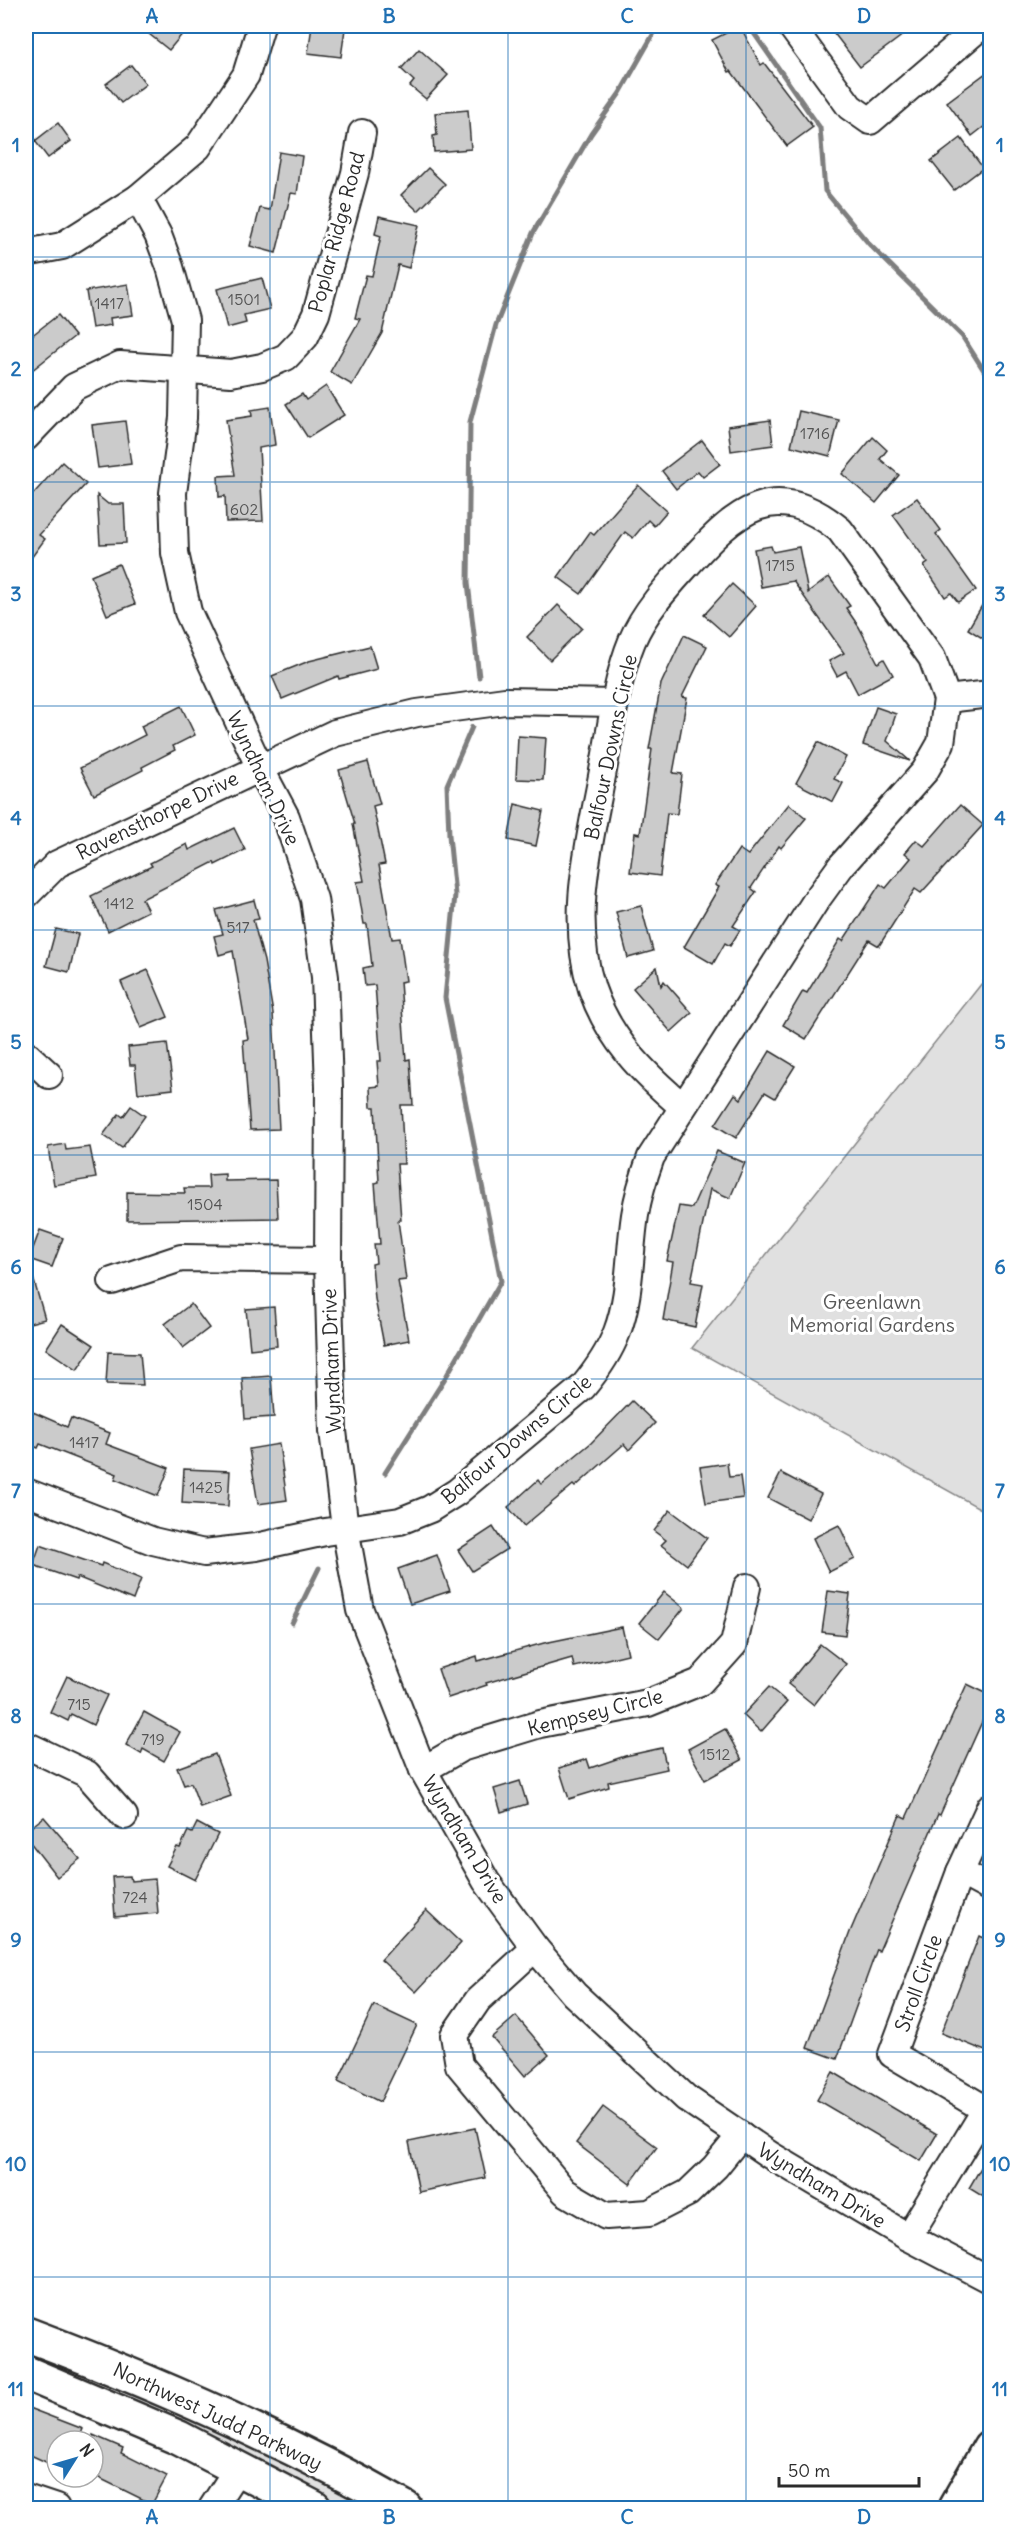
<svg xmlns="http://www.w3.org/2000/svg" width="1016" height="2534" font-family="Delius,sans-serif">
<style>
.green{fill:#e0e0e0;stroke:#868686;stroke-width:1.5}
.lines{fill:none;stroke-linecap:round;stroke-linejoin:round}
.stream{stroke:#7e7e7e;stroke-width:5}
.building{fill:#cbcbcb;stroke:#2b2b2b;stroke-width:1.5}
.minor-casing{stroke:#2b2b2b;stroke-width:30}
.highway-casing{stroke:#2b2b2b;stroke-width:38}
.minor{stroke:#fff;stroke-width:26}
.highway{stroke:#fff;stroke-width:33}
.grid{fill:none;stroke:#1f6fb2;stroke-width:1.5;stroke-opacity:0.55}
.labels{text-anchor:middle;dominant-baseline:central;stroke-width:6;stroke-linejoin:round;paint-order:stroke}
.number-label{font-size:16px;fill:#535353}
.street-label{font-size:20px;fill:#2b2b2b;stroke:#fff}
.park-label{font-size:20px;fill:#585858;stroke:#fff}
.neatline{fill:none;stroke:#1f6fb2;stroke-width:2}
.grid-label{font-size:20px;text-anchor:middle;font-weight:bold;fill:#1f6fb2}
</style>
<rect width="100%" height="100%" fill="#fff"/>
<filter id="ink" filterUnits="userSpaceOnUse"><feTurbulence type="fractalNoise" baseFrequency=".0167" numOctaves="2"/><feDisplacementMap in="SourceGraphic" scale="12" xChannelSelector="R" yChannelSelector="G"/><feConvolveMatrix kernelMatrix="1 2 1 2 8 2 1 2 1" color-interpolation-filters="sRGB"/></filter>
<g filter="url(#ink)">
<g class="green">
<polygon points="990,973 990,1514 692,1348"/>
<polygon points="26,2346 130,2386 382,2508 347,2508 315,2494 26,2360"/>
</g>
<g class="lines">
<g class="stream">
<polyline points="749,26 820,128 825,191 869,244 962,336 990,380"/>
<polyline points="479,677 468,583 470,422 496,325 533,233 591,134 620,93 658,26"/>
<polyline points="385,1473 447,1375 501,1281 445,998 455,895 449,835 447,785 472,727"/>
<polyline points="292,1623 319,1568"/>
</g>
</g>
<g class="building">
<polygon points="139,26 189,26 169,50"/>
<polygon points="312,26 345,29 341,57 308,53"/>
<polygon points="740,26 761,65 764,63 813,127 787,146 731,71 729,72 712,40"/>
<polygon points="842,26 915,26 860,67 833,32"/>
<polygon points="419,49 448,75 426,99 410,86 414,81 401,69"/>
<polygon points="131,65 146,84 121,103 106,84"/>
<polygon points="990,70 990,122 972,136 947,102"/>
<polygon points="468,110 471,149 434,152 433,136 437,135 435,113"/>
<polygon points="58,123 71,141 48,158 35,141"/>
<polygon points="961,138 983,168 954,190 931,161"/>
<polygon points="279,152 302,156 297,194 291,193 276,253 250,246 260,208 270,210"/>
<polygon points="428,168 445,184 418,211 401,195"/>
<polygon points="379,216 419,225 409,268 398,265 382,333 352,385 330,372 360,319 355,318 366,275 372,276 381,236 375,234"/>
<polygon points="262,278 270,309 244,315 246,323 227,328 217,289"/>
<polygon points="128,284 133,315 110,318 111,325 92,328 86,291"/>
<polygon points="58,315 75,336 26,375 26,340"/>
<polygon points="326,386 344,415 308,438 286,404 302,394 306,400"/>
<polygon points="270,407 275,445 259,448 263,521 226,522 225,496 219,497 218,476 235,475 226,420 252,416 251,410"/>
<polygon points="799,411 839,420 830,456 791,446"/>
<polygon points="770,420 773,445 731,451 728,426"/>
<polygon points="125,421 131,464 98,468 92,425"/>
<polygon points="873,437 887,450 880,459 899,475 876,503 842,474"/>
<polygon points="702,440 720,464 703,477 698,471 676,489 662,471"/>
<polygon points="62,462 86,484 39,535 45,539 26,565 26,502"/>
<polygon points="638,485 667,511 654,526 648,520 633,538 625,532 581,594 558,577 590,532 594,535"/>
<polygon points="97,495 108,504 124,504 126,543 100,544"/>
<polygon points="917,498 941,530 936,534 976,590 958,602 951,593 945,597 924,566 928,563 893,515"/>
<polygon points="771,546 773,552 799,547 808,593 829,577 850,606 846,608 859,627 878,663 884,659 893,675 858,694 846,671 837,676 829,661 844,653 793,581 761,587 754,549"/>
<polygon points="119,564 135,604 107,615 91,576"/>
<polygon points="732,584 756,606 729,637 704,615"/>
<polygon points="990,592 990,643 968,629"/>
<polygon points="558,605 582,628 550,660 527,637"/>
<polygon points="684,635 707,646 682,697 687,698 673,773 682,774 677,814 667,813 660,876 630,872 635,833 640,834 652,749 649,749 661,684"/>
<polygon points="370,646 377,669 339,679 338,676 282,699 272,676 309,661"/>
<polygon points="181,706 195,735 173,746 175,750 142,767 143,770 94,795 80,768 145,735 141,726"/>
<polygon points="876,707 896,714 887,741 910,761 863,745"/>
<polygon points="518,736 546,738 543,780 516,779"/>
<polygon points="818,742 846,757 834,779 843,783 833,802 796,783"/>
<polygon points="368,762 380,804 373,806 385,864 379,865 392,939 400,938 406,981 400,982 406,1060 410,1059 413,1105 401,1105 404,1164 397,1164 401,1220 398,1220 406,1280 398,1281 409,1340 384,1345 375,1299 372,1264 376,1263 374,1244 380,1244 375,1183 379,1182 375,1107 371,1107 370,1087 379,1086 377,1061 381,1061 375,985 365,986 363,968 372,966 367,924 364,924 357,882 364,881 353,824 355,824 339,770"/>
<polygon points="515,804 543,811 536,846 508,840"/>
<polygon points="789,804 806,818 781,848 779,846 751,888 756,892 733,926 740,930 730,946 725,943 713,964 684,947 719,887 715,885 739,849 748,855"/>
<polygon points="960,805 983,825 921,893 915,889 879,946 869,940 806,1039 783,1025 803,991 807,993 840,939 843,941 880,884 886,888 911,858 905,853 916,840 924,846"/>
<polygon points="234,828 245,850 215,865 214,862 142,899 148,911 108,931 91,896 152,866 150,863 187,844 189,850"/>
<polygon points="254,900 259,919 253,920 264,961 273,1013 279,1129 250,1130 243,1040 248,1039 233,951 219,955 214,936 223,934 216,910"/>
<polygon points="641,906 653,951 628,958 616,912"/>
<polygon points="56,929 78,934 69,972 46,966"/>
<polygon points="657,967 661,986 664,981 692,1013 671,1032 633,988"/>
<polygon points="148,970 168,1017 141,1028 121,982"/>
<polygon points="167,1043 173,1089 138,1093 135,1065 130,1065 128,1047"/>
<polygon points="770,1051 795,1066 775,1098 765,1092 736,1138 715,1125 735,1094 741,1099"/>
<polygon points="131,1106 145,1116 122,1148 103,1135 119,1114 123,1117"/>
<polygon points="65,1144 66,1150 90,1147 96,1178 54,1185 48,1147"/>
<polygon points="717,1151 745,1163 730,1198 710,1189 691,1282 703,1284 695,1327 663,1320 673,1262 667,1261 679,1206 692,1208"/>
<polygon points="225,1174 225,1181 276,1180 278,1218 127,1220 127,1192 185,1193 184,1188 209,1188 208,1175"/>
<polygon points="40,1230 63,1238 52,1267 29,1259"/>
<polygon points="26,1267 30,1267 45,1319 26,1324"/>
<polygon points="191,1304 209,1328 183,1348 165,1324"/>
<polygon points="274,1307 277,1346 250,1349 246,1309"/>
<polygon points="62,1324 94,1345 77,1370 46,1349"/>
<polygon points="108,1352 140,1353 143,1385 106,1384"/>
<polygon points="271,1376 274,1417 245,1419 242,1378"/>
<polygon points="632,1401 655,1423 629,1450 624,1444 575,1487 573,1485 524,1526 508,1507 538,1480 541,1484 591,1443"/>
<polygon points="26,1409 67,1427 71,1418 110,1433 106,1444 169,1468 158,1496 115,1479 117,1474 40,1444 38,1448 26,1443"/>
<polygon points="279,1444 287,1500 258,1504 249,1449"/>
<polygon points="727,1463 729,1477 740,1476 743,1498 706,1503 700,1467"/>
<polygon points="184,1469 230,1471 228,1506 182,1503"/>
<polygon points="781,1473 821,1494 808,1519 768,1498"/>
<polygon points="670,1510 707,1538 687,1565 661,1545 666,1540 654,1531"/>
<polygon points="839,1525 855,1559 829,1572 813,1538"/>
<polygon points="493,1527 507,1549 472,1571 458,1550"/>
<polygon points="40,1545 101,1566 102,1563 141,1579 133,1600 77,1577 76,1580 33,1565"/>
<polygon points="437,1555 450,1591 410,1604 398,1569"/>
<polygon points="828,1591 850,1594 845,1635 822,1632"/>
<polygon points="664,1592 684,1608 659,1639 639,1623"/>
<polygon points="622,1627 628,1654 574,1667 572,1658 486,1683 487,1685 448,1698 438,1669 477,1656 478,1661 544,1643"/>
<polygon points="820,1644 846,1664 814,1705 788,1684"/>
<polygon points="67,1676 107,1695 93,1725 71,1714 68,1721 50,1712"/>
<polygon points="967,1684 990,1695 990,1704 940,1815 938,1814 879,1951 877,1949 837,2059 807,2048 850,1932 900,1815 906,1818"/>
<polygon points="769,1687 787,1702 761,1732 743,1715"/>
<polygon points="144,1712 180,1732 164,1761 143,1749 141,1754 126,1745"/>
<polygon points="725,1729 742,1760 705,1780 688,1749"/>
<polygon points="662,1748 667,1769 608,1782 609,1787 569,1799 559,1768 587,1759 590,1768 625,1756"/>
<polygon points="215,1754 231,1796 200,1807 191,1783 184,1785 177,1768"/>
<polygon points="520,1781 527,1804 501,1812 494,1789"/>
<polygon points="44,1817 80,1859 57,1877 26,1837 26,1831"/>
<polygon points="197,1823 218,1834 195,1880 167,1866 177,1847 180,1848 188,1831 192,1833"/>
<polygon points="130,1876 131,1881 155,1879 158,1913 115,1917 112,1877"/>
<polygon points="426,1910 461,1943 416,1992 381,1960"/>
<polygon points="979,1936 990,1941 990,2053 941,2033"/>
<polygon points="374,2005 417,2025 380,2102 338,2081"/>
<polygon points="516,2016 549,2055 525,2076 492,2037"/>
<polygon points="833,2072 937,2134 921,2161 817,2100"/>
<polygon points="603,2107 657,2147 630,2184 576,2143"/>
<polygon points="475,2128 486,2178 419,2192 409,2142"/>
<polygon points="990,2152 990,2201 969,2188"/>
<polygon points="26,2407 83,2429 78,2441 57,2441 57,2467 26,2453"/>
<polygon points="93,2435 123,2448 121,2453 167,2476 152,2504 93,2475"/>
</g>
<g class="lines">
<g class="minor-casing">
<g id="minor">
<polyline points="791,26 850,107 870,121 981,26"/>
<polyline points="138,198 158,235 170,267 185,320 183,418 173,493 175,553 188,612 259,766 286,817 314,899 325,977 329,1087 328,1260 333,1431 345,1528 360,1610 423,1770 486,1881 535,1948 574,1994 686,2098 770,2155 908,2237 990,2280"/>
<polyline points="26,253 62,246 138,198 198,147 246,75 261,26"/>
<polyline points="26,437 74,387 120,365 231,373 262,367 286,357 305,337 316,314 355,173 362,133"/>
<polyline points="947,699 990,694"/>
<polyline points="26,895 57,864 335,733 417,713 505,701 615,703"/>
<polyline points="26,1054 49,1075"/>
<polyline points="112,1281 181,1258 328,1260"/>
<path d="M26 1492 153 1541 204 1553 256 1547 325 1532 400 1521 430 1509 457 1492 583 1387C597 1370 609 1353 617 1332 631 1295 629 1254 635 1215 638 1195 644 1176 651 1157L817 899 841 866 925 771 941 743 947 699 932 658 840 530C774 476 736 511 688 564 668 586 644 612 632 641 616 680 612 724 604 765 591 839 568 915 592 989 609 1039 643 1073 682 1106"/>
<polyline points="26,1745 87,1774 124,1816"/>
<polyline points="423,1770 461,1748 540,1724 648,1703 700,1682 734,1644 747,1587"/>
<polyline points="990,1807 960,1872 892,2054 990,2112"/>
<polyline points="960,1872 990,1888"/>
<polyline points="535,1948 478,2000 454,2035 459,2065 565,2192 606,2216 649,2213 688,2193 715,2167 741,2135"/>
<polyline points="908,2237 986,2109"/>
<polyline points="26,2498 56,2508"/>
<polyline points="212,2508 238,2468"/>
</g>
</g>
<g class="highway-casing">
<g id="highway">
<path d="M26 2334C156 2383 284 2439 405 2508"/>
<polyline points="26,2373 179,2438 314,2508"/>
<polyline points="955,2508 990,2447"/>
</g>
</g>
<use href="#minor" class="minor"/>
<use href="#highway" class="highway"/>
</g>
</g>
<path class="grid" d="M270 26V2508M508 26V2508M746 26V2508M26 257H990M26 482H990M26 706H990M26 930H990M26 1155H990M26 1379H990M26 1604H990M26 1828H990M26 2052H990M26 2277H990"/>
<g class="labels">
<g class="number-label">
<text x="244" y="299">1501</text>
<text x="109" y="303">1417</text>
<text x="815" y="433">1716</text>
<text x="244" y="509">602</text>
<text x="780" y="565">1715</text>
<text x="119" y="903">1412</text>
<text x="238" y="927">517</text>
<text x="205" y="1204">1504</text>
<text x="84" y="1442">1417</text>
<text x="206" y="1487">1425</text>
<text x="79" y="1704">715</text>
<text x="153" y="1739">719</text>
<text x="715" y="1754">1512</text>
<text x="135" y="1897">724</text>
</g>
<g class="street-label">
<text transform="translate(336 232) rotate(-75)">Poplar Ridge Road</text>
<text transform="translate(610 747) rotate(-78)">Balfour Downs Circle</text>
<text transform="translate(264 778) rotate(65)">Wyndham Drive</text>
<text transform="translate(157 815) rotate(-26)">Ravensthorpe Drive</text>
<text transform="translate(331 1361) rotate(-92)">Wyndham Drive</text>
<text transform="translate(516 1439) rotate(-40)">Balfour Downs Circle</text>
<text transform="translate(595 1712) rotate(-14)">Kempsey Circle</text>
<text transform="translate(465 1839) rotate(59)">Wyndham Drive</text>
<text transform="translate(918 1983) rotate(-70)">Stroll Circle</text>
<text transform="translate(822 2185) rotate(31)">Wyndham Drive</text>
<text transform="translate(218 2416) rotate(25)">Northwest Judd Parkway</text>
</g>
<g class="park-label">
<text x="872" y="1301">Greenlawn<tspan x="872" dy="23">Memorial Gardens</tspan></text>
</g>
</g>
<rect width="1016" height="2534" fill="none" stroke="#fff" stroke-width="66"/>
<g transform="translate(75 2459) rotate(53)"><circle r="28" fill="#ffffff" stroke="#aaaaaa" stroke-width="1.5"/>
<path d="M0-4.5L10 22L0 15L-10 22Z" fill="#1f6fb2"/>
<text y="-9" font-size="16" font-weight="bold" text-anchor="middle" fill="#2b2b2b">N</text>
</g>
<path d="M779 2477v9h140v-9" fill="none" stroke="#2b2b2b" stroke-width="3"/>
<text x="788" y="2477" font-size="18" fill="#2b2b2b" stroke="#ffffff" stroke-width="4.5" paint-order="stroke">50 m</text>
<rect x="33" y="33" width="950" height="2468" class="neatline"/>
<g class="grid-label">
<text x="152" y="23">A</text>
<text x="389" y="23">B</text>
<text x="627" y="23">C</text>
<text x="864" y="23">D</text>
<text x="16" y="152">1</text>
<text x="1000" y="152">1</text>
<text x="16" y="376">2</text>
<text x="1000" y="376">2</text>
<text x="16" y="601">3</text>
<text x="1000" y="601">3</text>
<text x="16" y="825">4</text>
<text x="1000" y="825">4</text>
<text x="16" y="1049">5</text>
<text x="1000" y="1049">5</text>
<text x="16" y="1274">6</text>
<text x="1000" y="1274">6</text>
<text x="16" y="1498">7</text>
<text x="1000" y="1498">7</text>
<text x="16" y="1723">8</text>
<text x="1000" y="1723">8</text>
<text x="16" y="1947">9</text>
<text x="1000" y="1947">9</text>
<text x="16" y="2171">10</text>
<text x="1000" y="2171">10</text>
<text x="16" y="2396">11</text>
<text x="1000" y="2396">11</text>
<text x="152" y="2524">A</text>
<text x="389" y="2524">B</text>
<text x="627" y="2524">C</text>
<text x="864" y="2524">D</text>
</g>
</svg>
